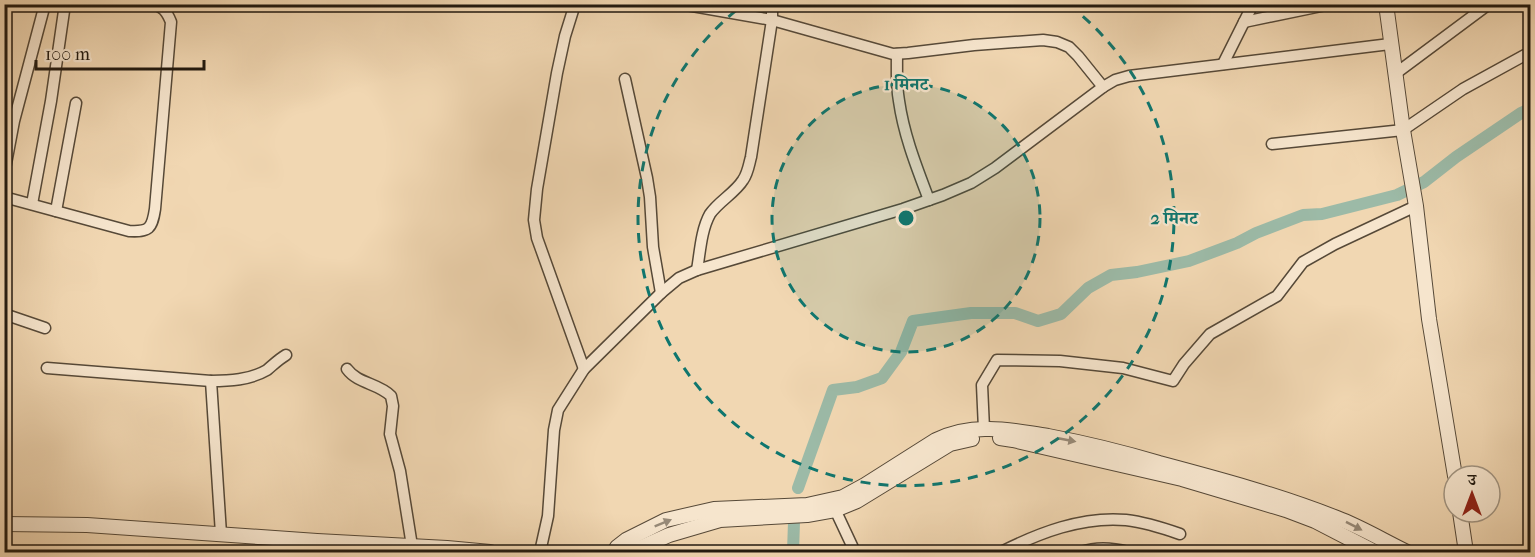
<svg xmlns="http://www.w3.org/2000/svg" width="1535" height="557" font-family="'IM FELL French Canon','Noto Serif Devanagari',serif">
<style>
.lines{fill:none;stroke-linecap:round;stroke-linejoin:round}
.canal{stroke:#9cbaa7;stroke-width:12}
.minor-casing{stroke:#564938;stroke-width:13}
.tertiary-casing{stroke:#564938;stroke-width:16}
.minor{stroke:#f6e5cd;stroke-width:10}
.tertiary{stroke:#f6e5cd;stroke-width:14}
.oneway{fill:#978a78}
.ring{fill:none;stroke:#0f766e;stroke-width:3;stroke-dasharray:10 8}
.centre{fill:#0f766e;stroke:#f6e5cd;stroke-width:3}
.ring-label{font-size:18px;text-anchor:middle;font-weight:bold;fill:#0f766e;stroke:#f6e5cd;stroke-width:4.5;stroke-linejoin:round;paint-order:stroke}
</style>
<rect width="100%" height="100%" fill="#f1d7b2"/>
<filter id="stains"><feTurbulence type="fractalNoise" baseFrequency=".00333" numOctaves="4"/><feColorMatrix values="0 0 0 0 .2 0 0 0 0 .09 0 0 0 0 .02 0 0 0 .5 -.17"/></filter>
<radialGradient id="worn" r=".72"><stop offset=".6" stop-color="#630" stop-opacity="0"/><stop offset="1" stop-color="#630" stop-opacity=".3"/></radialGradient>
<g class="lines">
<g class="canal">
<polyline points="798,488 833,390 857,387 882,378 901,352 913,321 971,313 1015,313 1038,321 1061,314 1088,288 1111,275 1137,272 1189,261 1237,243 1256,233 1303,215 1322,214 1397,195 1424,182 1456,157 1521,113 1530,109"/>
<polyline points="793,552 794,522"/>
</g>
<g class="minor-casing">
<g id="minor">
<polyline points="382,4 382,5"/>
<polyline points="575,4 565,36 557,73 537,189 534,220 537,238 584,369"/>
<polyline points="681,4 772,20 893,54 908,53 974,45 1043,40 1057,42 1069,47 1078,56 1103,87"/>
<polyline points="1244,22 1331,4"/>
<path d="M897 54C897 69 896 85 899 101 904 136 917 168 929 200"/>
<polyline points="1223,64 1253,4"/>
<polyline points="1395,74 1489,4"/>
<polyline points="625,79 647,178 650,197 653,247 661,293"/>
<polyline points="1272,144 1403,130 1463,89 1525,55"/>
<polyline points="4,174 14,121 45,4"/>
<path d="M4 197 129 231C149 232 152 229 155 209L171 22C167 12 163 6 152 4"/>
<polyline points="32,204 51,101 65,4"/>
<polyline points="56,211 76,103"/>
<path d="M697 270C700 253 701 230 710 214 719 201 735 193 743 180 748 173 749 164 751 157L772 20V4"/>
<polyline points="4,314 45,328"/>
<path d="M47 368 211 381C229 381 250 380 267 370 273 365 279 359 286 355"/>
<path d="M347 369C358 384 378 383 391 396L393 406 390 434 400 471 412 546"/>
<polyline points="211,381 221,534"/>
<polyline points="984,429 982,385 997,360 1060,361 1123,368 1173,381 1184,364 1210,334 1277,296 1303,262 1335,244 1416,206"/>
<polyline points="832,503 855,552"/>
<polyline points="540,552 548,516 554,430 558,410 584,369 661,293 679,278 697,270 903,209 943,195 971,183 995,168 1103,87 1115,80 1129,76 1390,44"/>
<path d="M1001 552C1039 533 1082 516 1126 520 1144 522 1163 528 1180 534"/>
<path d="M1081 552C1096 547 1113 548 1128 552"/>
</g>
</g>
<g class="tertiary-casing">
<g id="tertiary">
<polyline points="1386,4 1403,130 1416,206 1429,319 1455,476"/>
<polyline points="1000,438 1013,440 1182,479 1286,510 1315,521 1375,552"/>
<polyline points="1460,512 1466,552"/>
<polyline points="4,524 87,525 317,541 447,548 490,552"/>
<path d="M614 552 617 547 626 540 666 520 714 509 807 505 843 497 865 485 936 440C951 433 968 429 985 429 1006 428 1027 433 1048 436 1085 443 1122 452 1159 463 1219 479 1279 495 1337 518 1361 527 1384 541 1407 552"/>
<polyline points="631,552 669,535 720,520 807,515 835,510 857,501 950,444 972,439"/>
</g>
</g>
<use href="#minor" class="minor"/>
<use href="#tertiary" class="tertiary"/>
</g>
<defs><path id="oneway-solid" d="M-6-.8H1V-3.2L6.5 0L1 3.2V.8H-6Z" transform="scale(1.5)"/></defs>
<g class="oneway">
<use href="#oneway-solid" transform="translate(1067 440) rotate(11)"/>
<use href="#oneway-solid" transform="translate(663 523) rotate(-22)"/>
<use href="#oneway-solid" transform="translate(1354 526) rotate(27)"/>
</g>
<circle cx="906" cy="218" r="134" fill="#0f766e" fill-opacity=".12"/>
<g class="ring">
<circle cx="906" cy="218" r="134"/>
<path d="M1069 5A268 268 0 1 1 743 5"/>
</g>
<circle cx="906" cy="218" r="9" class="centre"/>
<g class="ring-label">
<text x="906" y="90">1 मिनट</text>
<text x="1174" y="224">2 मिनट</text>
</g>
<rect width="1535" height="557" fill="none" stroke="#f1d7b2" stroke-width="24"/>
<rect x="6" y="6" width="1523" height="545" fill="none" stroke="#221a10" stroke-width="3"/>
<rect x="12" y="12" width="1511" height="533" fill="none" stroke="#221a10" stroke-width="1.5"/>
<g transform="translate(1472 494)"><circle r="28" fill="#f6e5cd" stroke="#a19481" stroke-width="1.5"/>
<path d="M0-4.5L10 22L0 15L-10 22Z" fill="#8f2418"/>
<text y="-9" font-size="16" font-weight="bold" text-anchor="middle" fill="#221a10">उ</text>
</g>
<path d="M36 60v9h168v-9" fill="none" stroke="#221a10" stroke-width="3"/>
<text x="45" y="60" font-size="18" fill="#221a10" stroke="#f6e5cd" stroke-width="4.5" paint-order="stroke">100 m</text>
<rect width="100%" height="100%" filter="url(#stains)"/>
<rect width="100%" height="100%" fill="url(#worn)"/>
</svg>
